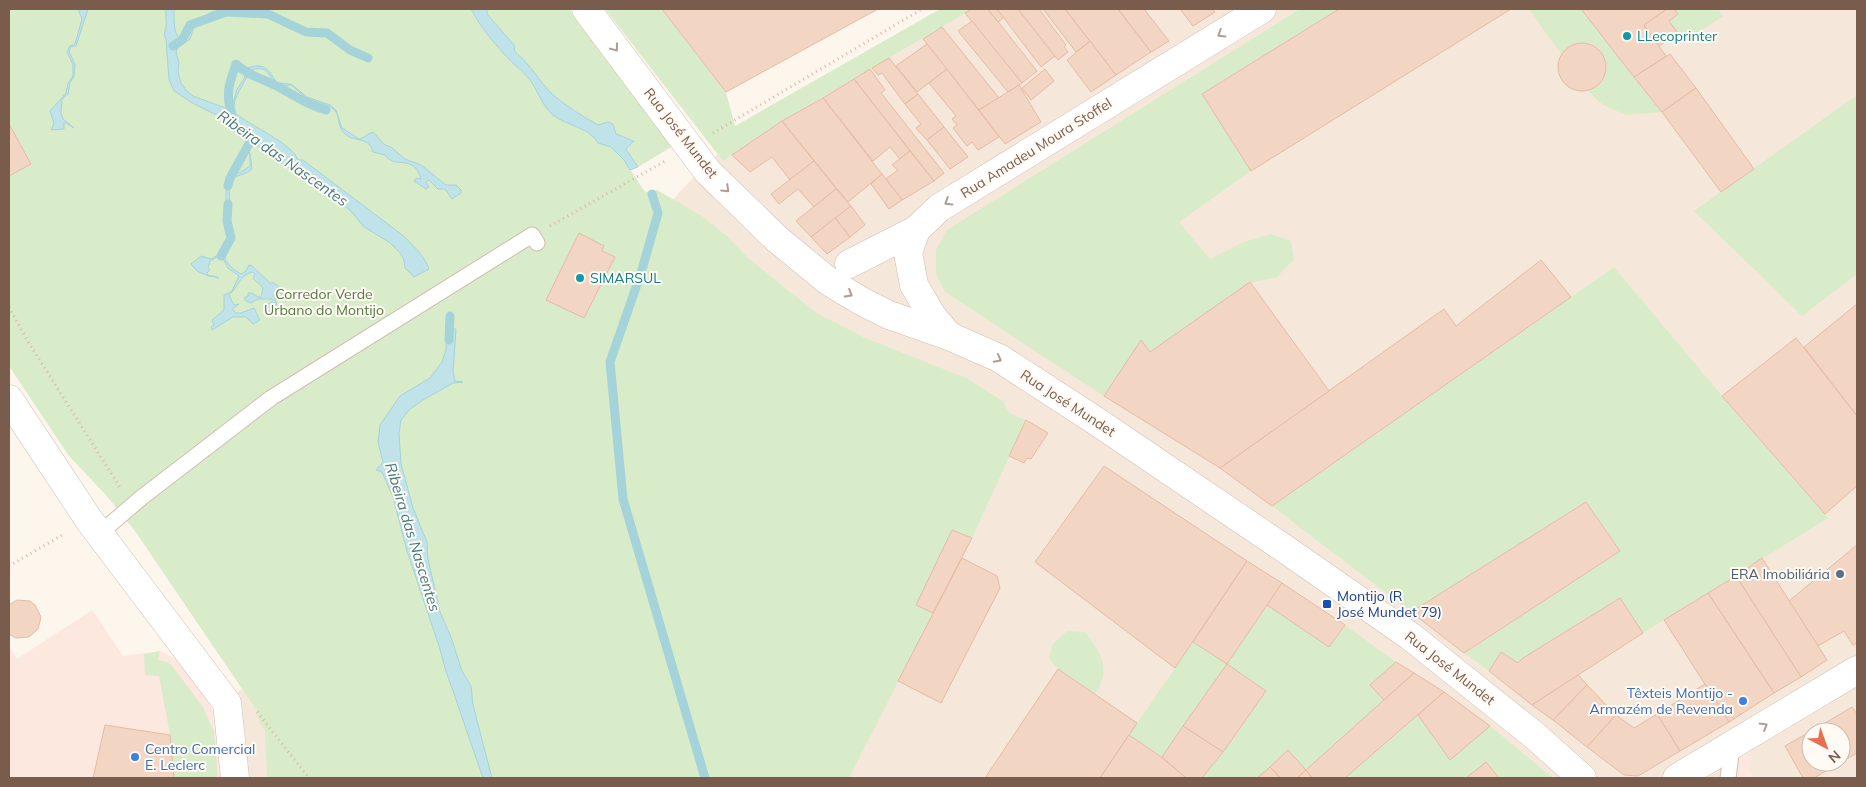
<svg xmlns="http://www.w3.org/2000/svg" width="1866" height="787" font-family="Mulish,sans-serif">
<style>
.residential{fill:#f5e8da;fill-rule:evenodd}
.commercial{fill:#fde8e0}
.green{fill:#d8ecc9}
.water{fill:#bfe3e8;stroke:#a5d3da}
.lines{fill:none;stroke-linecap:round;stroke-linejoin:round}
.stream{stroke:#a5d3da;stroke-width:9}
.building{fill:#f3d5c3;stroke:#e6bba3}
.lane-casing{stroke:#d1beb0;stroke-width:17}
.street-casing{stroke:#d1beb0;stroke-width:29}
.path{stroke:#d9b8a5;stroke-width:3;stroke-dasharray:1 4;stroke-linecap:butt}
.lane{stroke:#fff;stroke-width:15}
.street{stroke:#fff;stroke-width:28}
.oneway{stroke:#af9d94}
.culture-dot{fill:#0f9aa8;stroke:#fffaf3;stroke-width:2}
.service-dot{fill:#5c6f8a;stroke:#fffaf3;stroke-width:2}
.transit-dot{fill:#1a4fb4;stroke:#fffaf3;stroke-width:2}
.shop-dot{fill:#3f7fe0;stroke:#fffaf3;stroke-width:2}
.labels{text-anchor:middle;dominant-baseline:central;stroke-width:4;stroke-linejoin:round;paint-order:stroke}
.culture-label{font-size:14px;fill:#0d838f;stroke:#fffaf3;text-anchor:start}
.street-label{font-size:14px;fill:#7a5c4d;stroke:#fffaf3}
.park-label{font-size:14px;fill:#537a41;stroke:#fffaf3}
.service-label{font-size:14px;fill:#4e5e75;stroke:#fffaf3;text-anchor:end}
.transit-label{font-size:14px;fill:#164399;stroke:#fffaf3;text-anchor:start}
.shop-label{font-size:14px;fill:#366cbe;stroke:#fffaf3;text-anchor:end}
.water-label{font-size:15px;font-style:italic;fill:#437c86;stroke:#fffaf3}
</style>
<rect width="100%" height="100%" fill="#fdf6ec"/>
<path class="residential" d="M951 9H1857V778H223L227 703 577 348 629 247 691 180 718 154 723 160 728 151ZM1811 732H1841V762H1811Z"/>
<g class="commercial">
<polygon points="92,610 123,656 160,651 178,660 204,694 215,714 223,778 9,778 9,646 17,659"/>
<polygon points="1751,752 1749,769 1754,778 1716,778 1742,757"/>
</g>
<g class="green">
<path d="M9 9H471C480 26 492 41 505 55 513 64 523 71 530 80 538 91 542 106 553 115 567 126 589 127 598 143L611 147 624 160 645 192 657 190 702 216 728 237 748 258 815 312 865 338 966 378 1003 401 1009 413 1026 420 972 538 916 605 933 613 849 778H267L265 731 260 724 257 711 135 531 105 494 69 456 9 366Z"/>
<path d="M487 9H569C604 54 637 102 673 146L638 167 626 148 634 140 616 134 613 124 608 122 598 125C582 116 566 106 552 94 539 81 531 65 515 52L514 45 487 14Z"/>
<polygon points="605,9 662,9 726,92 735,126 940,9 972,9 782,121 723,161"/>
<polygon points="1300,9 1339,9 1202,94 1251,171 1179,222 1210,259 1244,242 1271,234 1291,241 1294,259 1277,277 1250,283 1150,352 1141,341 1104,396 945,292 936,274 936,250 947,230"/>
<path d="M1529 9H1581L1662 112 1626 115 1603 105 1588 91C1629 73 1593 20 1561 54Z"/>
<polygon points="1674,9 1718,9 1723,16 1684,42 1669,21 1678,14"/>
<polygon points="1857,95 1857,274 1802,316 1694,211"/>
<polygon points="1614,267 1733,409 1828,518 1643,633 1620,598 1523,658 1518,663 1489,671 1464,653 1620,551 1586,502 1411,612 1272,506"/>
<polygon points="1267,605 1329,647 1345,625 1396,662 1371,685 1384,700 1306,770 1270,767 1257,778 1202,778 1266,691 1227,664 1162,757 1129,735 1193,642 1227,664"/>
<path d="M1067 631 1085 632C1101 653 1112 669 1095 694L1058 669 1049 658 1052 645Z"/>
<polygon points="160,651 158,660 170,663 203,707 214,732 218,778 174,778 170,735 159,676 145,675 144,654"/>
<polygon points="1418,715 1450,760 1490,726 1553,778 1345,778"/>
</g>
<g class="water">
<polygon points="78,9 88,9 76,46 71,47 69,51 75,65 74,76 70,83 68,94 62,99 61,113 63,119 74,128 64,122 64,129 51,130 54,123 50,111 66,93 68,83 73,76 73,65 67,52 70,46 75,44 82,19"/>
<path d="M166 9H174C174 20 173 33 181 41L190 34 191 23 212 12 224 9H248L220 13 209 16 205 20 194 26 190 39 178 47 176 52 179 63 178 72 181 83 186 90 193 96 231 110 237 89 244 79 247 68C266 62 268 70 277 83L291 84 307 97 330 105 336 110 342 128 359 139C364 138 367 134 373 132L385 145 391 147 405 159 421 165 446 185H456L461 190V193L452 199 445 189H438L429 180 426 182 429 187 426 189 414 181 416 178 421 179C414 153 394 170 385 155L373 152C368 133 351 146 341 129 337 121 340 113 332 108 324 103 314 102 306 98 301 94 296 89 291 85L285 86 277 84C266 74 269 65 249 70 246 85 232 95 234 112 250 126 292 143 298 160H303L401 234C412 244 424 255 429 269L414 277 405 268 404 260 400 253 389 242 364 227 350 210 253 143 248 148 250 154 252 169C246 175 236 175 229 180L230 213 228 221 231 239C226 241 225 242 224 248 223 261 230 268 241 274L246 271 249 265 252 266 270 283H274L287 293 285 294 277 293 274 295 277 306 268 314 264 310V306L272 302V299H258L251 303 246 301 244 298 248 296V293H252L258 297H261L263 288C260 283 255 282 253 278L255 274 252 272C239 276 238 287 229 295L234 305 239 304 232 309 236 313H241L254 308 260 320 253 324 246 317H233L212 330 211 327 214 325 212 320 224 310V295L232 291 239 276 228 268 222 257H217L210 261 208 268 210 270 207 273 208 276H214L219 278C207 274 199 276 191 264L201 256 211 259 220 254C223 247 223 241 230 238 231 231 226 225 226 219 227 205 224 189 229 176L241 172 250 166V155L245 148 247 139 232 130 223 118 194 104 174 91 169 80 166 39 164 34C168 24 165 19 166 9Z"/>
<path d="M471 9H487V14L514 45 515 52C531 65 539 81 552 94 566 106 582 116 598 125L608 122 613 124 616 134 634 141 626 149 638 167 630 170 624 160 611 147 598 143C589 127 567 126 553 115 542 106 538 91 530 80 523 71 513 64 505 55 492 41 480 26 471 9Z"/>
<polygon points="456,329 453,372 455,381 463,382 453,383 423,400 410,409 401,420 399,433 401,464 413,508 427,542 428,559 440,612 451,637 462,671 471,686 473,705 492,778 483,778 445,668 439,646 407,551 393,497 382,472 376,470 383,462 378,442 380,425 400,396 430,378 442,362 446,349 446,330"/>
</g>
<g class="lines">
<g class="stream">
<polyline points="173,46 182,40 190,25 226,12 268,14 306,32 327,33 350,50 368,58"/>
<path d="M230 118 232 114C225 95 229 84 236 64 247 75 263 79 277 86 295 96 306 104 326 110"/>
<polyline points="228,186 230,178 250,142 250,139"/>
<polyline points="652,194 658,213 641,273 610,362 623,499 705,778"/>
<polyline points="221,256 231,238 227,221 228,204"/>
<polyline points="449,340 450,316"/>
</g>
</g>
<g class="building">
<polygon points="662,9 878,9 726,92"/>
<polygon points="972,9 988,9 1037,71 1022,83 965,13"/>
<polygon points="988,9 997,9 1004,17 998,22"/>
<polygon points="997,9 1018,9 1055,56 1041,67"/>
<polygon points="1018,9 1039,9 1066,45 1064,47 1068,52 1058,60"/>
<polygon points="1043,9 1065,9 1090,41 1076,52"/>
<polygon points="1065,9 1118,9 1151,52 1116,75"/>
<polygon points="1118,9 1144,9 1169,41 1151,52"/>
<polygon points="1180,9 1212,9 1215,12 1193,26"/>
<polygon points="1339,9 1511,9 1251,171 1202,94"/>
<polygon points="1581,9 1667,9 1644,25 1666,56 1634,77"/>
<polygon points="1667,9 1674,9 1678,14 1669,21 1678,33 1659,46 1644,25"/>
<polygon points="972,21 1022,83 1008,92 958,31"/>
<polygon points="942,27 999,98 979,110 923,39"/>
<polygon points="1090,41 1116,75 1091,92 1067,60"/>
<circle cx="1582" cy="67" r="24"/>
<polygon points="927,44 947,69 917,92 896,66"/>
<polygon points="1670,54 1696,88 1662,112 1634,77"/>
<polygon points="889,58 918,94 905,104 882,73 878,75 872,68"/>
<polygon points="870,69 885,90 881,93 944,173 934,181 854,79"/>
<polygon points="947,69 999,137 978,150 972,142 967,146 953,128 957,125 952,119 956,116 929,83"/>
<polygon points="1045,69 1054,81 1031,100 1022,88"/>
<polygon points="854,79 910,151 900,159 890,147 873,161 823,98"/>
<polygon points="1019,85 1041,122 1005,144 979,110"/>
<polygon points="1696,88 1754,169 1721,192 1662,112"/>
<polygon points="918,94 944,127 927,140 916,128 921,124 905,104"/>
<polygon points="823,98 882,174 848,202 782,121"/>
<polygon points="782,121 814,161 790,180 772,157 750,172 732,155"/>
<polygon points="9,124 31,164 9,176"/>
<polygon points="944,127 968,157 950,169 927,140"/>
<polygon points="910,151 934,181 902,200 886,179 898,170 892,165"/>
<polygon points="814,161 836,189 814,207 798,189 779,204 771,194"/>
<polygon points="882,174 902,200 889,209 871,184"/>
<polygon points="836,189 851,206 811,237 796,221"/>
<polygon points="851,206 865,225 850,237 835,218"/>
<polygon points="835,218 850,237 827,254 811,237"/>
<polygon points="579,233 604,246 602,251 615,257 584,318 546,300"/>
<polygon points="1541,260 1571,297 1272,506 1220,468 1444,309 1456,326"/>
<polygon points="1250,282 1329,391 1220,468 1104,396 1141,340 1150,352"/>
<polygon points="1857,304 1857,416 1804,347"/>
<polygon points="1796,338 1857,416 1857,486 1825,514 1722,396"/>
<polygon points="1026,420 1048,433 1031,459 1027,458 1024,463 1009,456"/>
<polygon points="1104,466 1247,561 1175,668 1035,562"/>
<polygon points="1586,502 1620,551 1464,653 1411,612"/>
<polygon points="952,530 972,538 933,613 916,605"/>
<polygon points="1857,545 1857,643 1853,645 1844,631 1818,646 1789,601"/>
<polygon points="962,558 997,576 1000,588 941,703 898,681"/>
<polygon points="1762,558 1827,660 1801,677 1736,576"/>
<polygon points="1247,561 1282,583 1227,664 1193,642"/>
<polygon points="1736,576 1801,677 1774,693 1708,593"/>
<polygon points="1282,583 1345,625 1329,647 1267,605"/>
<polygon points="1708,593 1774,693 1729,722 1664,620"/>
<polygon points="1620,598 1643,633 1532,705 1489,671 1501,652 1518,663 1523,658"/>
<polygon points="17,600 30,601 35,605 41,617 38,629 29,637 16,638 9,634 9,605"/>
<polygon points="1396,662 1414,673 1384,700 1370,685"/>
<polygon points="1227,664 1266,691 1223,752 1183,726"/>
<polygon points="1058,669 1137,723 1129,735 1100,778 985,778"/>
<polygon points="1414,673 1444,692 1345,778 1312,778 1306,770"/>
<polygon points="1578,675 1587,685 1553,720 1532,705"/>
<polygon points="1705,684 1729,722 1680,751 1657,714"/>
<polygon points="1587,685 1616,715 1587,747 1553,720"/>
<polygon points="1444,692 1490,726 1450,760 1418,715"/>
<polygon points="1852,707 1857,714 1857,753 1843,761 1841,758 1841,732 1824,732 1820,726"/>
<polygon points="1657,714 1680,751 1638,776 1624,775 1587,747 1616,715 1634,728"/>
<polygon points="105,725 170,735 174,778 93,778"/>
<polygon points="1183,726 1223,752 1202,778 1186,778 1162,757"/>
<polygon points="1820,726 1824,732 1811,732 1811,762 1841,762 1841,758 1843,761 1814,778 1803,778 1785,746"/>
<polygon points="1129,735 1160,756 1186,778 1100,778"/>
<polygon points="1288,750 1306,770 1297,778 1280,778 1270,767"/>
<polygon points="1486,762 1499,778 1466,778"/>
<polygon points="1270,767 1280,778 1257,778"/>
<polygon points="1306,770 1312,778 1297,778"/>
</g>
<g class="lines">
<g class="lane-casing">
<g id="lane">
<polyline points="99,534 141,498 271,398 532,235 537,243"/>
<polyline points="1728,778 1731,755 1737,744"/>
</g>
</g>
<g class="street-casing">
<g id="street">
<polyline points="586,9 708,172 777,239 828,281 861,301 889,315 949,336 999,358 1096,421 1285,549 1410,636 1534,735 1582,778"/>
<polyline points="849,264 916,230"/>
<polyline points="949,336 932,316 914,285 908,253 916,230 939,208 1262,9"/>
<polyline points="9,399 89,520 227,703 235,778"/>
<polyline points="1677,778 1857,670"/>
</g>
</g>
<g class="path">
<polyline points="713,133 922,9"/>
<polyline points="550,226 667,160"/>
<polyline points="9,307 27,340 121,489"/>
<polyline points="9,566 64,534"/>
<polyline points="257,712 309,778"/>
</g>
<use href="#lane" class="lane"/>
<use href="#street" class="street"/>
</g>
<defs><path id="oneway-chevron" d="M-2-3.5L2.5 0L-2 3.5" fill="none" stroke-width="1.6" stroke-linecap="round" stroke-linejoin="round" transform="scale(1.25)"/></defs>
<g class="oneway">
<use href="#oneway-chevron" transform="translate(1221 34) rotate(148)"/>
<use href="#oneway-chevron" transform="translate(615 48) rotate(53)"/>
<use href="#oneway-chevron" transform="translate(726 189) rotate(44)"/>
<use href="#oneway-chevron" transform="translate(948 202) rotate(148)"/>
<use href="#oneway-chevron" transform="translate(849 294) rotate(31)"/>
<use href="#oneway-chevron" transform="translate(998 359) rotate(28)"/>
<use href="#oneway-chevron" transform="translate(1764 726) rotate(-31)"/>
</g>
<g class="culture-dot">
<circle cx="1627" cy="36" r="5"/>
<circle cx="580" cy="278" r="5"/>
</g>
<circle class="service-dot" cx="1840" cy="574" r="5"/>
<rect class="transit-dot" x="1322" y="599" width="10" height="10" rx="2.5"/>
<g class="shop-dot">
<circle cx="1743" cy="701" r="5"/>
<circle cx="135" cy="757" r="5"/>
</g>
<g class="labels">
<g class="culture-label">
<text x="1637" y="36">LLecoprinter</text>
<text x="590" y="278">SIMARSUL</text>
</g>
<g class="street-label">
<text transform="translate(681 133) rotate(52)">Rua José Mundet</text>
<text transform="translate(1036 148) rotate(-32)">Rua Amadeu Moura Stoffel</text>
<text transform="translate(1068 403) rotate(33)">Rua José Mundet</text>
<text transform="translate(1450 668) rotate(38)">Rua José Mundet</text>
</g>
<g class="park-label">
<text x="324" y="294">Corredor Verde<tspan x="324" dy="16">Urbano do Montijo</tspan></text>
</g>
<g class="service-label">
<text x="1830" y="574">ERA Imobiliária</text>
</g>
<g class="transit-label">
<text x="1337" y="596">Montijo (R<tspan x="1337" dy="16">José Mundet 79)</tspan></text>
</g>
<g class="shop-label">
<text x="1733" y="693">Têxteis Montijo -<tspan x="1733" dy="16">Armazém de Revenda</tspan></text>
<text x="145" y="749" text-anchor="start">Centro Comercial<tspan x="145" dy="16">E. Leclerc</tspan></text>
</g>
<g class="water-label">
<text transform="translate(283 158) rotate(35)">Ribeira das Nascentes</text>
<text transform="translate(413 537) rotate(73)">Ribeira das Nascentes</text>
</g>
</g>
<rect width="1866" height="787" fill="none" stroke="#7a5c4d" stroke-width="20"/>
<g transform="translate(1826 747) rotate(139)"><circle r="24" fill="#fffaf3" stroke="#cabbb1"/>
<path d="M0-4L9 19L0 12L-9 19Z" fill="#e76f51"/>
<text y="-8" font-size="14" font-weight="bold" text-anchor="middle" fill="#7a5c4d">N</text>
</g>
</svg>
